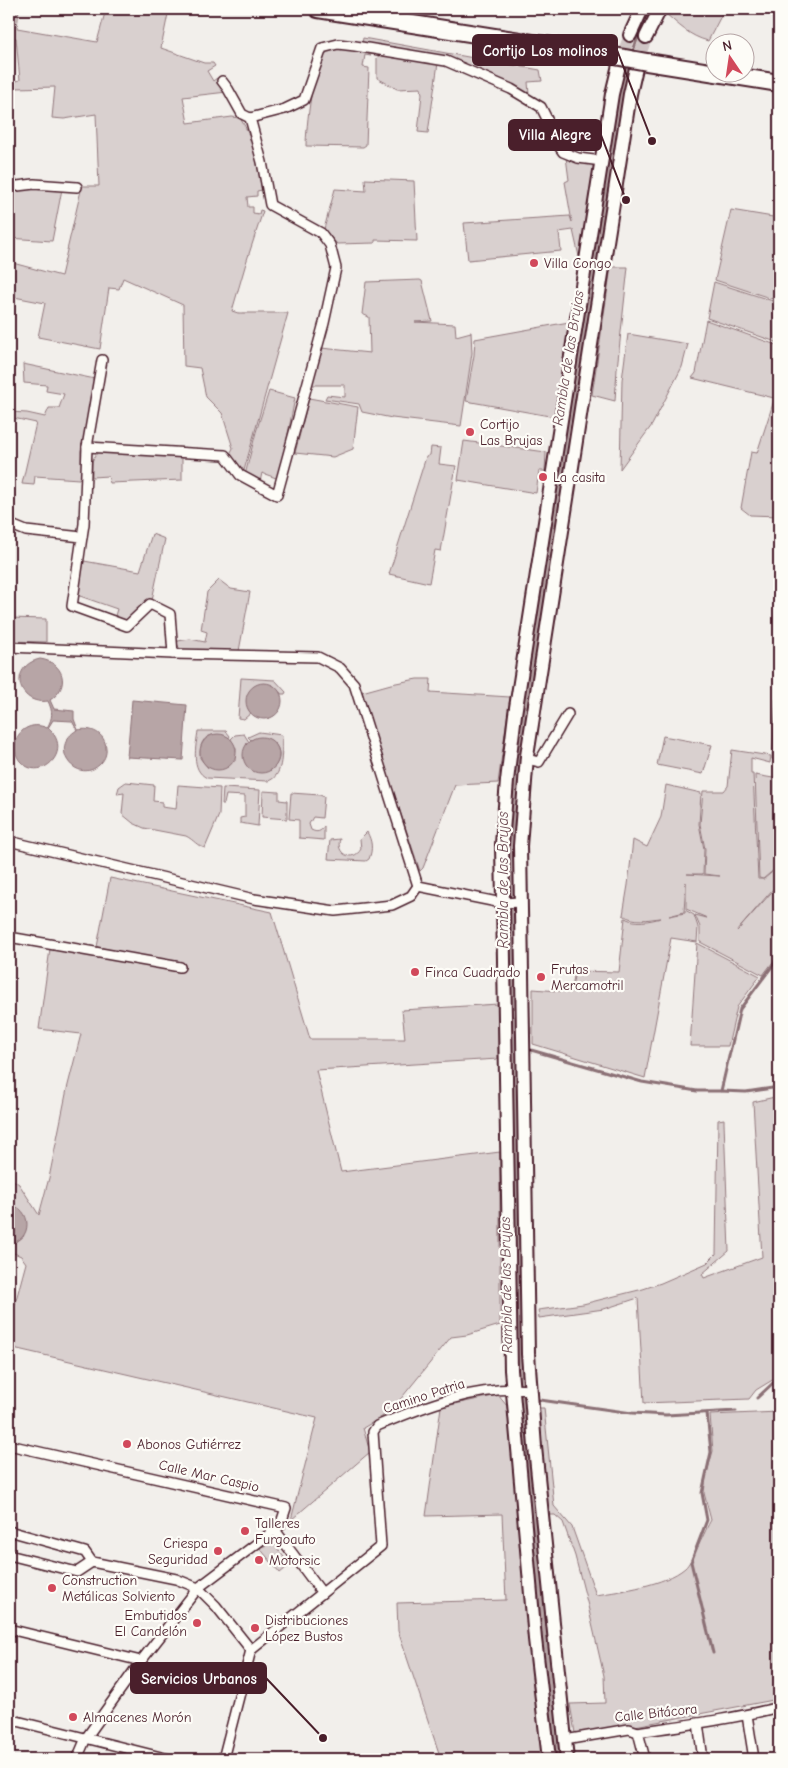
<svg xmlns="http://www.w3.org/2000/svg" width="788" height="1768" font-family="'Comic Neue',sans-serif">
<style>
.green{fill:#d9d0cf;stroke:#92787d}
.water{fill:#b7a5a6;stroke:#8b6f75}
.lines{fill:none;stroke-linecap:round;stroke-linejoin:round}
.stream{stroke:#8b6f75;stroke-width:3}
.secondary-tunnel{stroke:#d0c5c5;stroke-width:12;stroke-dasharray:12 6;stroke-linecap:butt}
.street-casing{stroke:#4a1f2b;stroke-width:12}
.secondary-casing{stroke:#4a1f2b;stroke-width:16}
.highway-casing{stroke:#4a1f2b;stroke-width:20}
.street{stroke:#fdfcf7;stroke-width:9}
.secondary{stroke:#fdfcf7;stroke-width:12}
.highway{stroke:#fdfcf7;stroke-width:16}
.highway-bridge-casing{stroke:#4a1f2b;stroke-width:20;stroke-linecap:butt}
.highway-bridge{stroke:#fdfcf7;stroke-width:16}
.poi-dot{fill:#d1495b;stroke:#fdfcf7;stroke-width:2}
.labels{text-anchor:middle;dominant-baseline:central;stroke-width:4.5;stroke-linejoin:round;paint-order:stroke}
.poi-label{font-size:14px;fill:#4a1f2b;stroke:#fdfcf7;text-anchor:start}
.street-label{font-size:14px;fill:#4a1f2b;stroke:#fdfcf7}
.water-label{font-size:15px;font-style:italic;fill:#704e56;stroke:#fdfcf7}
.leader{fill:none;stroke:#4a1f2b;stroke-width:2}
.callout-dot{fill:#4a1f2b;stroke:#fdfcf7;stroke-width:2}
.callout{fill:#4a1f2b;stroke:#4a1f2b;stroke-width:2}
.callout-label{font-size:15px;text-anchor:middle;font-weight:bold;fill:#fff}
</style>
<rect width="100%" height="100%" fill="#f2efeb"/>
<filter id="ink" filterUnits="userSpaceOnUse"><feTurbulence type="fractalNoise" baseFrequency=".02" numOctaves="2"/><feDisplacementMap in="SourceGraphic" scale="10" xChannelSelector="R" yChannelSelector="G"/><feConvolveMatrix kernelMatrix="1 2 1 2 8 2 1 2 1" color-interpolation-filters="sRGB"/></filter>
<g filter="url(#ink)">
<g class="green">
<path d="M9 9H19L17 28 97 42 106 9H169L161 48 204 63H213L215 66 207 71 213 81 217 78 227 92 183 97 188 123 232 117 240 118C255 141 257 164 262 190L257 191V196L247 197 248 207H253V213L259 214 260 210 263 211 246 263 232 311 238 313H288L243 474 230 454 233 448 222 413 206 397 200 368 184 366 183 305 123 278 119 289 109 288 100 349 38 337 45 303 9 296V262L61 276 82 186H99L96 114 64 119 52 118 55 87 16 88 9 90V83L20 80 16 38 9 36Z"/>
<path d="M668 9H713L722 14 708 41C689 36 679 25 665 13Z"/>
<polygon points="363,38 540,70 542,81 528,82 529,94 457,61 362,44"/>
<path d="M340 47 366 52 371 56 365 55 363 67 369 68 366 145 363 147 306 146C306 128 313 63 325 52 329 48 335 48 340 47Z"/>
<polygon points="380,54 438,63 428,133 418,132 422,94 421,88 397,89 377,78 377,58"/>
<polygon points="566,157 595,165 580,261 573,230 559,232 561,251 468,260 464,223 570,216 572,222 565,182 569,180"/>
<polygon points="365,179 414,181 417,241 375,240 375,243 337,244 324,229 335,189 366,191"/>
<polygon points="32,187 62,189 52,241 9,238 9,190"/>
<polygon points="731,210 779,218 779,301 715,280"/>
<polygon points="611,267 628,267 617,369 615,401 592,395"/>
<polygon points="420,280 422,281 432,321 415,322 455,324 456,336 471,332 472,353 461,426 392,418 362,412 359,404 325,399 327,395 345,397 345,385 311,385 321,348 370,353 369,317 362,314 366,282"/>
<polygon points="714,282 779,303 779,343 707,318"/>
<polygon points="706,320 779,346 779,379 774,398 692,378 696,373"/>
<polygon points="569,322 555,417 466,401 474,355 475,339"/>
<polygon points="628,334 688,344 682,367 652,425 620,469 622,380"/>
<polygon points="23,364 95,379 81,451 82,475 79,479 35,476 34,485 22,484 36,423 9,417 9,412 27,413 45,417 49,408 59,408 64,394 46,391 47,385 24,383"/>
<polygon points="779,385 779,516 750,515 741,508 751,452 757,453"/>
<polygon points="269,391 295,398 279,479 262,473 260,482 245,475 256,432"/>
<polygon points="309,398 358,407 353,449 333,457 295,453"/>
<polygon points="464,441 546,452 545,471 539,471 536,493 458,480"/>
<polygon points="431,447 441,448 439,464 456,466 441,551 435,550 429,583 389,574 426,457 430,455"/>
<polygon points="111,451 182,457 182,480 110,483 108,476 92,477 92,461 97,453"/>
<polygon points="152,534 165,539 152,600 147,600 126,621 114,619 117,609 77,595 84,561 140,571"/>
<polygon points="219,580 231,589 250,592 239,651 187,650 180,649 177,644 178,641 190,639 205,642 207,632 201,630 207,592"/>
<polygon points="9,618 46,619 46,642 9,641"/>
<polygon points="241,678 275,680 286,692 285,694 281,694 280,692 248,708 251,713 244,719 238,718"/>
<polygon points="417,679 431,679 430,692 510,697 498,783 455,785 423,868 420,871 374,734 362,692 391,684"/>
<polygon points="776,699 779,700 779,760 772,759"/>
<path d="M198 731H226L230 736 229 738C220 732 204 733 201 746 200 749 200 755 200 758L208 768 235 761 236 749 231 739 235 735 244 734 249 742 246 744 270 771C291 754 272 731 251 740L248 737 259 732 282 735C281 749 285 776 268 781L207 778C190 770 196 746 198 731Z"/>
<polygon points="663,736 712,745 703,774 657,765"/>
<path d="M732 750 771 756 770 763 751 758V774H753L758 879H764L777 868 779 824V882L737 931 779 884V954L763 975 700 942V927L695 915 707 918 686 909V882L684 912 669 916 685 913V910L694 915 698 927 697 942 671 938 645 1078 533 1044V989L571 992 575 971 619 972 625 918C635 924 650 921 661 918 648 919 635 923 623 915L628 885 633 840 647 847 661 817 666 785 701 793 699 824 704 849 703 874H687L720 876 704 874 705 849 700 824 703 791H724L728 786Z"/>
<polygon points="755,775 779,779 776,868 763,879 759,878"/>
<path d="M126 782 154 785 153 801 162 802V807L176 809 178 785 220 788 219 815 205 848C197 846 194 840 186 836L144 828 133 823 122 814 124 793 117 794 119 787Z"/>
<polygon points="223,788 260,790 258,826 240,823 240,818 245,817 245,796 226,795 224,804 222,804"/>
<polygon points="263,791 279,792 279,800 287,801 287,819 262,817"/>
<path d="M291 793 320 795 324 797 322 818 313 817 309 824 311 830C317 833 321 832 324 826V840L299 838V820L289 819Z"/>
<path d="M367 832C372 841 373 849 369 859L366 861 328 859 330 840 340 839C335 854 353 863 361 849L360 839Z"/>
<path d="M110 878 272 912 310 1039H405L402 1010 498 1004V1059L316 1070 341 1172 500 1152V1325L467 1335 451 1337 390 1412 363 1428 370 1452 291 1520 317 1418 9 1347V1326L26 1263 21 1256 9 1251V1243L19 1240 24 1236 12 1205H9C9 1195 12 1186 9 1177L19 1184 39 1215 49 1178 67 1089 81 1034 39 1029 50 949 182 971 185 964 97 947Z"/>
<polygon points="697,943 760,976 737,1007 728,1046 690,1046"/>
<polygon points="779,1096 779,1376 756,1390 749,1399 644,1403 638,1298 604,1309 539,1318 538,1310 583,1304 643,1289 661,1283 707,1263 716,1254 718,1120 724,1119 724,1123 729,1251 702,1274 704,1278 762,1257 753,1102"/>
<polygon points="498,1395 507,1406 543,1759 441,1759 398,1631 397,1603 506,1600 502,1514 426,1516 441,1407"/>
<path d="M538 1408H544L554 1506 572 1527 596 1595C622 1591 665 1585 685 1568 693 1561 705 1530 711 1520L704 1493 706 1476 713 1451 710 1415 779 1412V1699L635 1726 575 1733 570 1704 605 1703 604 1676 588 1606 575 1556 563 1522 555 1515H547Z"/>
<polygon points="274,1544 290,1565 280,1573 259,1547"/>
</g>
<g class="water">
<polygon points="622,66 632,68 530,716 520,1055 522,1182 564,1759 552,1759 519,1441 507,987 509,788"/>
<path d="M40 659C64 662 71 687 50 700L54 709 74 711V719L78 730C91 727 105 733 106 748 107 754 104 761 99 765 77 785 47 748 77 730L72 721 53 720 48 728C75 751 40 784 20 761 16 756 15 751 15 746 16 730 32 721 47 728 53 717 53 712 48 701 17 706 8 666 40 659Z"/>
<circle cx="264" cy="701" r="18"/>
<polygon points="132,700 187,705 183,760 127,757"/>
<circle cx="218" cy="752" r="18"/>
<circle cx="261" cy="755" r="18"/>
<path d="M9 1205C33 1207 33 1242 9 1243Z"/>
</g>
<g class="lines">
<g class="stream">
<polyline points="632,54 639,34"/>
<polyline points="531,1050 642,1082 697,1091 721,1091 740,1009 779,957"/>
<polyline points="721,1091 746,1092 779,1087"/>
<polyline points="757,1398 773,1383 779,1380"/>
<polyline points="540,1400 632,1413 666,1415 736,1411"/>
<polyline points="707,1413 711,1452 702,1493 707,1520 691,1562 713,1653"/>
</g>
<g class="secondary-tunnel">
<polyline points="619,65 630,35"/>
<polyline points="636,68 646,37"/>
</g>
<g class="street-casing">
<g id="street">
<polyline points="222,81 228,89 242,114 250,118"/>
<polyline points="9,187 34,184 77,187"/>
<polyline points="87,447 225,455 240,475 277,495 324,323 336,268 330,245 321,233 270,205 262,162 250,118 285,109 304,100 322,48 338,44 355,46 446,61 511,89 541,107 547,119 556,142 563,152 578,158 602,161"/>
<polyline points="9,524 26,531 82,537 72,606 127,626 150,604 170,614 173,654"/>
<polyline points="82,537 84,524 87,447 102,360"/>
<polyline points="9,647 173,654 318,657 340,668 354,684 418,886"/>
<polyline points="527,759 539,762 568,714"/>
<polyline points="9,838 13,842 254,899 335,911 392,905 411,896 418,886"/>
<polyline points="418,886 502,903 521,902"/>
<polyline points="9,937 180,967"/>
<polyline points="9,1445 286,1508 280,1526 198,1588 141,1661 86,1738 77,1759"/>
<polyline points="275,1530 322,1593"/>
<polyline points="9,1531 85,1552 92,1562 176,1579 198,1588 216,1606 251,1650"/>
<polyline points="9,1555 77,1572 92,1562"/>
<polyline points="9,1629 141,1661"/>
<path d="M251 1650 381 1546 373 1432 377 1426C424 1406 478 1385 530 1390"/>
<polyline points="747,1715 754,1759"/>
<polyline points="9,1719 169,1759"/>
<polyline points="698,1723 703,1759"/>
<polyline points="638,1732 645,1759"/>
<path d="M565 1740 629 1729 638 1732C685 1725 733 1719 779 1707"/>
<polyline points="223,1759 251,1650"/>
</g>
</g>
<g class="secondary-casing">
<g id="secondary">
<polyline points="630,35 642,9"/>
<polyline points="646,37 660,9"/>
<polyline points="549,1759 535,1639 511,1370 502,844 507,781 515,714 612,94 619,65"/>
<polyline points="567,1759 535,1447 528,1354 520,846 527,756 630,94 636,68"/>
</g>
</g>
<g class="highway-casing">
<g id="highway">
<polyline points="318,9 609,55"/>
<polyline points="647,62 779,83"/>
</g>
</g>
<use href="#street" class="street"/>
<use href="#secondary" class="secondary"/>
<use href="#highway" class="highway"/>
<g class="highway-bridge-casing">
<polyline id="highway-bridge" points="609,55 647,62"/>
</g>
<use href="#highway-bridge" class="highway-bridge"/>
</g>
</g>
<g class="poi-dot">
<circle cx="534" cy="263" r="5"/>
<circle cx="470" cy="432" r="5"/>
<circle cx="543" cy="477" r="5"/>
<circle cx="415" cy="972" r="5"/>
<circle cx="541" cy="977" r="5"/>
<circle cx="127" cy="1444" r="5"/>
<circle cx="245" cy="1531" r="5"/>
<circle cx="218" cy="1551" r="5"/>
<circle cx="259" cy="1560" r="5"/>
<circle cx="52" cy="1588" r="5"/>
<circle cx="197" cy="1623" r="5"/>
<circle cx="255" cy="1628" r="5"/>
<circle cx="73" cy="1717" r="5"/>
</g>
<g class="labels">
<g class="poi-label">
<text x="544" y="263">Villa Congo</text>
<text x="480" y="424">Cortijo<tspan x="480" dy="16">Las Brujas</tspan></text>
<text x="553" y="477">La casita</text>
<text x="551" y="969">Frutas<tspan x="551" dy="16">Mercamotril</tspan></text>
<text x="425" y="972">Finca Cuadrado</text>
<text x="137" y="1444">Abonos Gutiérrez</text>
<text x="255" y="1523">Talleres<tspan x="255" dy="16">Furgoauto</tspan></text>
<text x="208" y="1543" text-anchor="end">Criespa<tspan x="208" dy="16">Seguridad</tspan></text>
<text x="269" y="1560">Motorsic</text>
<text x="62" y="1580">Construction<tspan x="62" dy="16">Metálicas Solviento</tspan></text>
<text x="187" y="1615" text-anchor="end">Embutidos<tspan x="187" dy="16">El Candelón</tspan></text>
<text x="265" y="1620">Distribuciones<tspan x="265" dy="16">López Bustos</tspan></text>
<text x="83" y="1717">Almacenes Morón</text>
</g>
<g class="street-label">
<text transform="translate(424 1396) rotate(-18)">Camino Patria</text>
<text transform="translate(209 1476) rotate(13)">Calle Mar Caspio</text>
<text transform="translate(656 1713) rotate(-6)">Calle Bitácora</text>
</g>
<g class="water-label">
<text transform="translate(568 358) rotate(-81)">Rambla de las Brujas</text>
<text transform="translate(503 880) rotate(-90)">Rambla de las Brujas</text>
<text transform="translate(506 1285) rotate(-91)">Rambla de las Brujas</text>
</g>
</g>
<path class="leader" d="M652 141L617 50M626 200L601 135M323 1738L266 1678"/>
<g class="callout-dot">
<circle cx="652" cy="141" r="5"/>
<circle cx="626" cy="200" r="5"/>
<circle cx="323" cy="1738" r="5"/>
</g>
<g class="callout">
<rect x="473" y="35" width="144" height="30" rx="5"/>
<rect x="509" y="120" width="92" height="30" rx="5"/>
<rect x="131" y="1663" width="135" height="30" rx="5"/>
</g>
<g class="callout-label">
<text x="545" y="56">Cortijo Los molinos</text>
<text x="555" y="140">Villa Alegre</text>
<text x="199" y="1684">Servicios Urbanos</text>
</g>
<rect width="788" height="1768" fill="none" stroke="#fdfcf7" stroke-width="30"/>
<rect x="15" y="15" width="758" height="1738" fill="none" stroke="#4a1f2b" stroke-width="2" filter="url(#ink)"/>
<g transform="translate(730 58) rotate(347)"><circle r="24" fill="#fdfcf7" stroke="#b5a4a5"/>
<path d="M0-4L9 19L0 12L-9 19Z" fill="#d1495b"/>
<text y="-8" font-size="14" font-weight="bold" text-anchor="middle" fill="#4a1f2b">N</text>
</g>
</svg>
